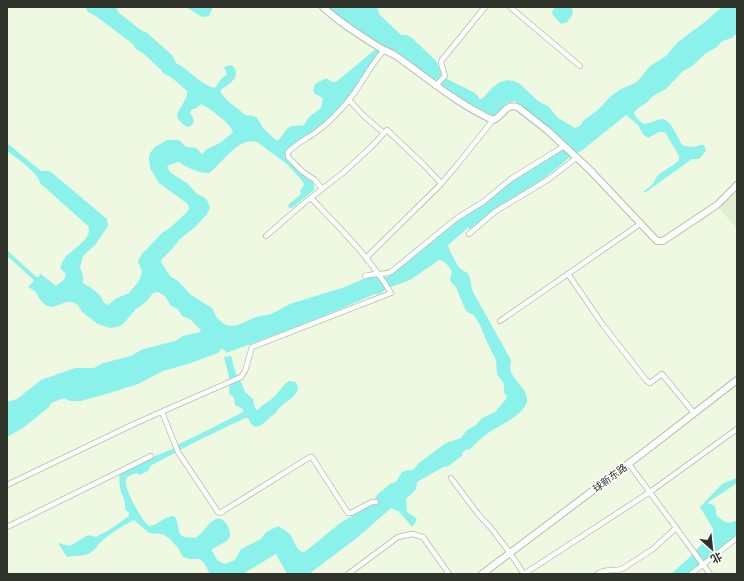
<svg xmlns="http://www.w3.org/2000/svg" width="744" height="581" font-family="'Crimson Pro','Noto Sans SC',serif">
<style>
.built{fill:#e1eed1}
.water{fill:#8bf1eb}
.lines{fill:none;stroke-linecap:round;stroke-linejoin:round}
.canal{stroke:#8bf1eb;stroke-width:4}
.minor-casing{stroke:#b4bea8;stroke-width:6}
.tertiary-casing{stroke:#b4bea8;stroke-width:8}
.minor{stroke:#fff;stroke-width:4.5}
.tertiary{stroke:#fff;stroke-width:6}
.labels{text-anchor:middle;dominant-baseline:central;stroke-width:3;stroke-linejoin:round;paint-order:stroke}
.street-label{font-size:10px;fill:#2f332a;stroke:#fff}
</style>
<rect width="100%" height="100%" fill="#eff9e2"/>
<polygon class="built" points="737,192 737,229 720,209 722,204"/>
<g class="water">
<path d="M85 7 117 8 118 12 142 31 146 32 172 55 176 63 183 67 200 81 211 87 215 88 221 79 227 74 224 67 230 65 234 67C241 78 229 84 221 90L220 91C225 101 237 107 245 115L253 116 257 118 264 129 277 141C282 138 284 132 288 128 293 124 299 127 304 125L309 117 321 108 323 98 315 94 313 90 315 84 326 78 332 82H336L377 48 381 51 369 66 351 96 337 111 311 133 303 137 287 151 288 158 307 179 313 182 314 185V190L292 208H289L288 205 301 194 300 191 304 185 303 182 287 164 257 142C238 136 223 163 209 173 200 174 186 167 179 162L169 165 167 168 171 173 187 183 197 194 205 198 208 202 210 208 207 214 194 228 180 239 172 249 162 259 161 262 170 276 178 281 191 295 212 308 217 318 224 324 230 326 238 325 256 317 271 314 290 304 345 287 368 277 379 276 381 279 390 276 466 214 507 185 566 147 549 128 515 101 507 103 494 116 472 106 381 47 337 16 327 7H377L379 14 401 35H406L411 37 436 61 443 77 475 93 480 99H482L492 88 500 82 507 80 514 81 520 84 538 101 549 107 558 118 575 128 580 126 584 120 598 110 611 96 621 89 637 82 650 66 666 56 677 43 706 21 722 7H737V33L732 38 722 41 717 47 706 53 691 67 683 71 666 89 653 96 646 103 637 109 634 113 636 117 643 124C649 124 655 120 662 119 671 119 678 139 683 146L695 147 700 145H704L706 151 699 159H692L646 192H643L652 185 658 175 676 163 679 160V156L665 132H659L648 138 643 134 638 125 626 115 580 152 575 153 542 180 499 206 470 229 468 228 448 245C448 248 458 267 460 268 462 271 466 271 468 274 471 279 471 284 472 290L511 360C511 365 509 369 512 374 516 382 526 389 527 398 529 413 498 426 488 433 481 438 475 444 469 450L467 449 462 453 463 455 447 467 445 466 417 482 416 489 406 499 407 512 416 518 417 520 412 527 398 510 397 511 391 508 358 537 309 574H286V572L276 554 243 574H210L204 563 200 559H190L183 557 178 548 169 538 162 534 149 533 134 520C124 525 109 534 102 541 97 545 95 551 88 554 81 557 74 555 67 557L58 543 70 546 88 535 96 537 109 530 129 516V513L125 509C126 498 121 496 120 487 119 483 120 479 119 474L150 458 175 448 177 445 208 430 243 412V409L235 405 234 398 229 393 230 381 224 357 231 356 236 374 242 384 245 392 253 399 254 406 257 410 259 409C263 404 265 404 269 401 278 395 281 386 289 381L296 382 298 389C294 401 281 402 276 413 266 419 256 437 248 418H245L197 441 150 466 148 471 140 475 136 473 127 477C127 479 125 481 126 483 126 492 142 521 149 526 158 526 163 516 174 516 180 522 176 536 185 537 189 538 192 537 195 538 204 533 208 522 218 518 226 520 230 528 230 536L227 541 212 549V551L218 561 225 564 235 560 241 549 261 539 266 532 278 526C282 529 288 531 291 536 295 542 295 548 302 552L306 551 339 524 369 505 376 504V501L375 499 377 495 390 484 396 482 402 472 407 470H413L419 463 446 443 461 438 467 430 476 425 482 418 495 412 506 399 507 397 504 392V384L497 374 496 360 487 342 480 325 474 315 467 312 465 309 456 287 451 282 450 278 452 272C449 266 445 261 439 260L410 280 388 288 380 294H375C326 316 276 335 226 353L225 350 221 349 218 353 188 364 163 371 138 384 106 394 81 401H70L64 398 51 403 49 407 23 428 7 437V402L17 399 41 380 75 368H94L103 363 131 356 143 349 175 341 183 336 200 332 201 330 190 319 182 316 178 309 171 306 165 296 158 292 153 293 146 302 136 309 123 324 117 327 110 328 98 324 82 312 78 305 72 302H67L52 307 47 306 41 301 35 291 28 287 41 274 56 286 64 280 66 274 60 268C61 265 62 262 64 259 70 250 94 239 88 226L40 183C39 173 15 157 7 151V143L41 171H49L51 172 107 219 108 226 95 245 83 256 80 267 83 275V283C92 289 100 292 104 303L108 305 117 298 129 293 139 281 142 272 138 261 142 254 162 233 171 227 189 210 188 204 159 183 150 168 149 158 150 153 155 147 167 140H179L186 147 196 148 202 154 207 149 220 143 233 132C231 123 209 108 201 104L195 109H192L190 113C194 118 196 125 188 127 183 125 177 120 177 114L187 96V91L171 77 164 74 161 70 144 54 136 49 133 44 97 17 88 12Z"/>
<polygon points="186,7 213,7 209,16 202,17"/>
<polygon points="556,7 572,7 573,14 567,22 561,24 553,15 552,11"/>
<path d="M737 478V483L707 503 714 505 716 509V515C724 521 726 526 737 520V536L687 574H671L690 557 713 532 712 527 700 507 722 484Z"/>
</g>
<g class="lines">
<polyline class="canal" points="7,253 39,282"/>
<g class="minor-casing">
<g id="minor">
<polyline points="510,7 580,66"/>
<polyline points="435,86 445,76 441,63 442,60 485,7"/>
<polyline points="349,100 364,116 384,133"/>
<path d="M322 189 315 180 303 172 288 157V152C296 144 306 139 316 132 326 125 335 116 343 107 359 90 368 68 384 50"/>
<polyline points="469,234 496,211 549,179 576,158"/>
<polyline points="266,236 304,203 344,172 372,146 387,130 424,165 441,183"/>
<polyline points="366,258 440,185 457,165 493,120"/>
<polyline points="568,274 603,325 646,380 650,383 662,374 694,413"/>
<path d="M365 276C375 273 384 275 391 272L457 218 483 202 511 179 564 146"/>
<polyline points="500,321 640,224"/>
<polyline points="162,412 178,452 218,512 220,513 310,457 312,457 348,513 351,513 372,502 376,502"/>
<polyline points="629,464 710,574"/>
<polyline points="451,478 478,514 491,528 510,553 524,574"/>
<path d="M7 485 136 423 241 377 245 371 252 347 391 293C370 258 340 228 311 198"/>
<polyline points="7,527 151,456"/>
<polyline points="348,574 398,537 412,534 423,537 449,574"/>
<polyline points="524,574 650,492 737,429"/>
<path d="M597 574C606 568 613 572 622 569L653 549 676 528"/>
<polyline points="691,574 737,538"/>
</g>
</g>
<g class="tertiary-casing">
<g id="tertiary">
<path d="M323 7C339 22 358 34 377 46 383 50 390 52 396 56 428 78 457 104 493 120 503 117 506 101 519 108L547 130 589 169 657 241H663L717 205 737 185"/>
<polyline points="482,574 648,449 737,380"/>
</g>
</g>
<use href="#minor" class="minor"/>
<use href="#tertiary" class="tertiary"/>
</g>
<g class="labels">
<g class="street-label">
<text transform="translate(610 478) rotate(-37)">球新东路</text>
</g>
</g>
<rect width="744" height="581" fill="none" stroke="#2f332a" stroke-width="16"/>
<g transform="translate(712 549) rotate(153)" stroke="#ffffff" stroke-width="3" paint-order="stroke">
<path d="M0-3L7 15L0 10L-7 15Z" fill="#2f332a"/>
<text y="-6" font-size="11" font-weight="bold" text-anchor="middle" fill="#2f332a">北</text>
</g>
</svg>
